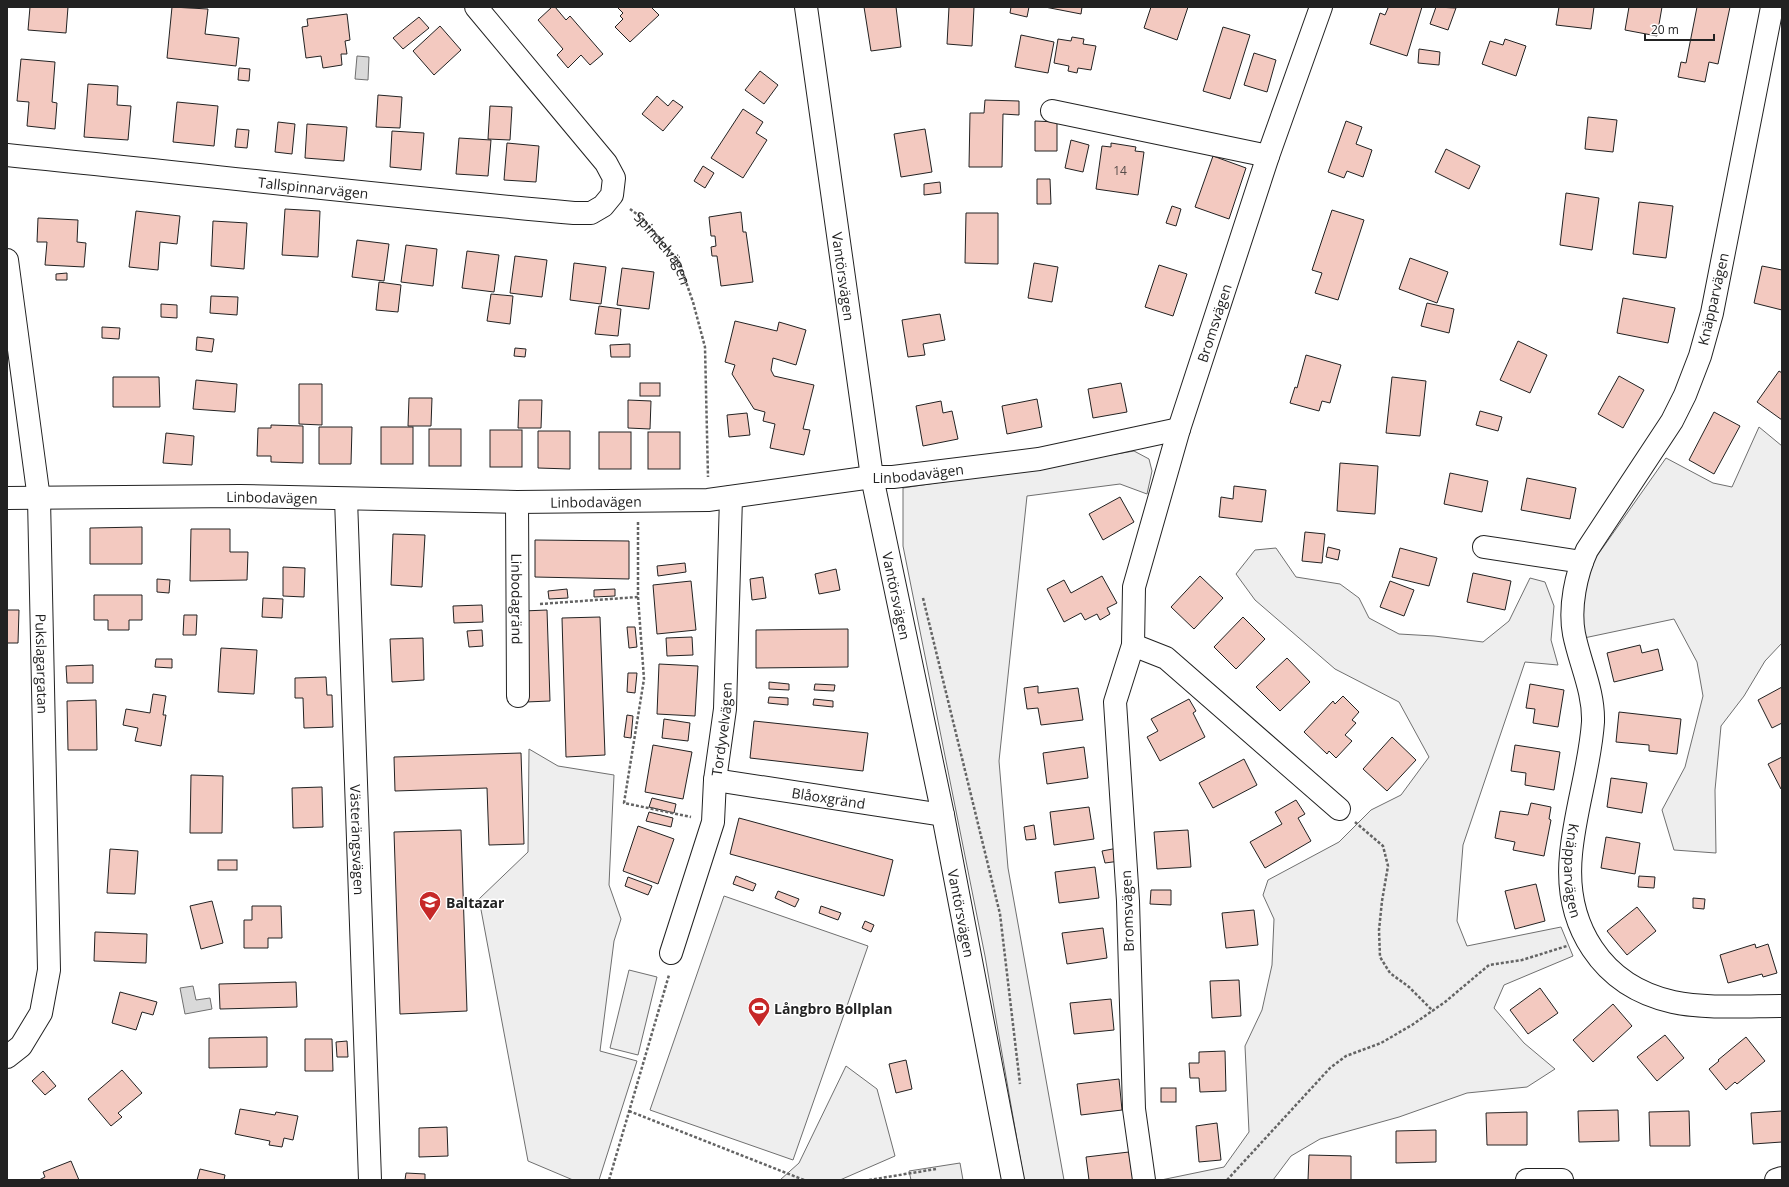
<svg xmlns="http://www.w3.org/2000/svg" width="1789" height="1187" font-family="'Open Sans',sans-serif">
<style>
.green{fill:#eee;stroke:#6f6f6f}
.parking{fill:#ededed;stroke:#6f6f6f}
.water{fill:#d9d9d9;stroke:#6f6f6f}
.building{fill:#f3c9c0;stroke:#222}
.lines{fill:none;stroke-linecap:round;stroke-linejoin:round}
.minor-casing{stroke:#222;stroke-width:24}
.path{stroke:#646464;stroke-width:2.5;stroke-dasharray:3 2;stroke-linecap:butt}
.minor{stroke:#fff;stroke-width:22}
.labels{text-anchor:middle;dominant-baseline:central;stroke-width:3;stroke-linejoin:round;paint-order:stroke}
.number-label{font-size:12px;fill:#564c4a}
.street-label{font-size:14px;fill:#222;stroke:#fff}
.poi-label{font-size:14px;font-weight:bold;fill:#222;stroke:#fff;text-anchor:start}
</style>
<rect width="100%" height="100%" fill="#fff"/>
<g class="green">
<polygon points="1759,427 1782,446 1782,643 1765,661 1744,696 1721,726 1715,790 1716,853 1674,850 1662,810 1685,767 1703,696 1697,662 1674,619 1584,638 1580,580 1666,458 1713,483 1732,487"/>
<polygon points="1134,451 1149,459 1152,471 1147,494 1120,484 1027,496 999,761 1008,868 1064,1180 1024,1180 985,956 903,546 903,488 1045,466"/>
<polygon points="1276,548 1296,577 1340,584 1359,598 1369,618 1399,634 1434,636 1483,642 1509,621 1530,578 1545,582 1554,606 1551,640 1558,665 1525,662 1463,845 1457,921 1467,946 1561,927 1573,956 1504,985 1494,1008 1524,1043 1555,1069 1527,1087 1467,1093 1399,1117 1320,1139 1291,1156 1273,1180 1161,1180 1224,1167 1249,1132 1245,1046 1262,1010 1272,965 1274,919 1263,895 1268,880 1339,842 1371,810 1401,795 1429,757 1399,702 1335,669 1255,600 1236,574 1255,550"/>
<polygon points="529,749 558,766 614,775 609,885 621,919 614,941 600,1051 637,1061 599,1180 573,1180 528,1161 479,899 528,852"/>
<polygon points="724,896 868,946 793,1160 650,1110"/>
<polygon points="629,970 657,977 638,1055 610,1048"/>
<polygon points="846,1066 877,1089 895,1156 840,1180 780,1180 799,1163"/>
</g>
<polygon class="parking" points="960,1163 963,1180 911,1180 909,1171"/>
<g class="water">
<polygon points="357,56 369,57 368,80 355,79"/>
<polygon points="193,986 196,1000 210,998 212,1009 185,1014 180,988"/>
</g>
<g class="building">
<polygon points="30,7 68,7 66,33 28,30"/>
<polygon points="172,7 208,9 205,34 239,38 236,66 167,58"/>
<polygon points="552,7 555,7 566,20 570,16 603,54 590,65 581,55 568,68 557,55 563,49 538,20"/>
<polygon points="617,7 651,7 659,15 630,42 615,27 623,19 620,16 623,13"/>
<polygon points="864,7 896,7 901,47 871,51"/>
<polygon points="949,7 974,7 972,46 947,44"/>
<polygon points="1011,7 1029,7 1027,17 1010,13"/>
<polygon points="1045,7 1082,7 1081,14"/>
<polygon points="1151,7 1188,7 1177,40 1144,28"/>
<polygon points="1385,7 1422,7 1407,56 1370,44 1380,13 1385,15 1388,8"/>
<polygon points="1436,7 1456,8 1448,30 1430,24"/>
<polygon points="1559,7 1594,7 1591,29 1556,25"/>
<polygon points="1629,7 1662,7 1657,36 1625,30"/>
<polygon points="1697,7 1730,7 1718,64 1709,62 1705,82 1678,77 1681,62 1686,63"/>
<polygon points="347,14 350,40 345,41 347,54 341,54 342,65 323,68 321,56 306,58 302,27 308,26 307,19"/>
<polygon points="419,17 429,28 403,49 393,38"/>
<polygon points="440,26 461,50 434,75 413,51"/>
<polygon points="1223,27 1250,35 1230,99 1203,91"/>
<polygon points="1021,35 1054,42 1048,73 1015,67"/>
<polygon points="1072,37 1084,39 1083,44 1096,46 1091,70 1078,68 1077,73 1068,71 1069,66 1054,63 1058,39 1071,41"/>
<polygon points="1505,39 1526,46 1516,76 1482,64 1490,41 1503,45"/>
<polygon points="1419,49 1440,52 1439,65 1418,63"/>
<polygon points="1254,53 1276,60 1267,92 1244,85"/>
<polygon points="21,59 55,62 52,102 57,103 55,129 27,126 29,102 17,101"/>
<polygon points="239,68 250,69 249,81 238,80"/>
<polygon points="760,71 778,85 764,104 745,90"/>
<polygon points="88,84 118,86 117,105 131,106 128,140 84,137"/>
<polygon points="378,95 402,97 400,128 376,127"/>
<polygon points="657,96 668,106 673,100 683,107 663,131 642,114"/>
<polygon points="985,100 1019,101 1019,115 1003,114 1002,167 969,167 970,113 984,113"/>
<polygon points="177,102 218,106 214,146 173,142"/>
<polygon points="490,106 512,107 510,140 488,139"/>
<polygon points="743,109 763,122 756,133 767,140 743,178 711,158"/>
<polygon points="1588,117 1617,120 1613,152 1585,149"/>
<polygon points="1035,121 1057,122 1057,151 1035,151"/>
<polygon points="1346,121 1362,127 1356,144 1372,150 1363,177 1347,171 1344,178 1328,172"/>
<polygon points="278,122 295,124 292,154 275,152"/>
<polygon points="307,124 347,127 344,161 305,158"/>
<polygon points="237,129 249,130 247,148 235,147"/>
<polygon points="925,129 932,172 901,177 894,134"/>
<polygon points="392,131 424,133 421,170 390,167"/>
<polygon points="459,138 491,140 488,176 456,174"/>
<polygon points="1071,140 1089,145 1083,172 1065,168"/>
<polygon points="507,143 539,146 536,182 504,180"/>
<polygon points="1111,143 1136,147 1135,151 1144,152 1138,195 1096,189 1102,146 1111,147"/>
<polygon points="1446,149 1480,166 1469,189 1435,172"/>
<polygon points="1213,156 1246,168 1229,219 1195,207"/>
<polygon points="703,166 714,173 705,188 694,181"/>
<polygon points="1037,179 1050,179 1051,204 1037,204"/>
<polygon points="940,182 941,193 924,195 924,184"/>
<polygon points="1566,193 1599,198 1592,250 1560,245"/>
<polygon points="1639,202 1673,206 1666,258 1633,254"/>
<polygon points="1172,206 1181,209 1176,226 1166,223"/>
<polygon points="285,209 320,211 318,257 282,255"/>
<polygon points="1332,210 1364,220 1338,300 1315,293 1322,273 1312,270"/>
<polygon points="136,211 180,216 177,244 160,242 158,270 129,267"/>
<polygon points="741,212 743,232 746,232 753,282 721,286 717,256 712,256 711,247 716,246 715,236 711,236 709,217"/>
<polygon points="966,213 998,213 998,264 965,263"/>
<polygon points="38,218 78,220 77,242 86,243 84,267 45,265 47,242 37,242"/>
<polygon points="213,221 247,223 244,269 211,266"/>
<polygon points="357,240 389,244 384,281 352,277"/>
<polygon points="406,245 437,249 433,286 401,282"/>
<polygon points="467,251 499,255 494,292 462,288"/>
<polygon points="515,256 547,260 542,297 510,293"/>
<polygon points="1410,258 1448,272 1437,303 1399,289"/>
<polygon points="574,263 606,267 601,304 570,300"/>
<polygon points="1034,263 1058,267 1052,302 1028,298"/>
<polygon points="1159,265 1187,274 1173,316 1145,307"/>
<polygon points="1762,266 1782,270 1782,310 1754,303"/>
<polygon points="622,268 654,272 649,309 617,305"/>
<polygon points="67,273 67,280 56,280 56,274"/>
<polygon points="379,282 401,285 398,312 376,310"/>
<polygon points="491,294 513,296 510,324 487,321"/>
<polygon points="211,296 238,297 237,315 210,313"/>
<polygon points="1623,298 1675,308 1668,343 1617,333"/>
<polygon points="1427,303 1454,309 1449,333 1421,326"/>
<polygon points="161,304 177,305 177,318 161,317"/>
<polygon points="599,306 621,309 618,336 595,334"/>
<polygon points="940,314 945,340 923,344 925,355 908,357 902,320"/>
<polygon points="735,321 777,331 779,322 806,330 796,365 773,358 771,370 774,376 814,385 803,429 810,430 804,455 770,448 775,424 763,421 765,412 754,409 732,374 735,365 725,362"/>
<polygon points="102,327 120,328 119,339 102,338"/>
<polygon points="197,337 214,339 212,352 196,350"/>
<polygon points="1518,341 1547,355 1530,393 1500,380"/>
<polygon points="630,344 630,357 611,357 610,345"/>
<polygon points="515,348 526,349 525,357 514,356"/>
<polygon points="1306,355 1341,365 1330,403 1322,401 1319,411 1290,403 1295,387 1297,388"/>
<polygon points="1779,371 1782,373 1782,420 1757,402"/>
<polygon points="1619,376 1644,390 1623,428 1598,414"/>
<polygon points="113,377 159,377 160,407 113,407"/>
<polygon points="1392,377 1426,381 1420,436 1386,433"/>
<polygon points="196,380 237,384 235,412 193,409"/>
<rect x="640" y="383" width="20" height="13"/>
<polygon points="1121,383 1127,412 1093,418 1088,389"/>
<polygon points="299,384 322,384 322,425 299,424"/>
<polygon points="409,398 432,398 431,426 408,426"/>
<polygon points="1037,399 1042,427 1007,434 1002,406"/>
<polygon points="519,400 542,400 541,428 518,428"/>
<polygon points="628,400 651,401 650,429 628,428"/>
<polygon points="941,401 943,413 952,411 958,439 923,446 916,406"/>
<polygon points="1480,411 1502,417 1498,431 1476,425"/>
<polygon points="1714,412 1740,426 1714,474 1689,460"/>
<polygon points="747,413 750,435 729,437 727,415"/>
<polygon points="271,425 303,426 303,463 271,462 271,456 257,456 258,428 271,428"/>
<polygon points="319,427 352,427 351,464 319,464"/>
<rect x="381" y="427" width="32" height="37"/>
<rect x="429" y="429" width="32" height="37"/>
<rect x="490" y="430" width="32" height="37"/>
<polygon points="538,431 570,431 570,469 538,468"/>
<rect x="599" y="432" width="32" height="37"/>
<rect x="648" y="432" width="32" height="37"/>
<polygon points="166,433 194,436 192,465 163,463"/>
<polygon points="1340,463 1378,466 1375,514 1337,511"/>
<polygon points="1450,473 1488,481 1482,512 1444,504"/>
<polygon points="1527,478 1576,488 1570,519 1521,510"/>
<polygon points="1234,486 1266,490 1262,522 1219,517 1221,497 1233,499"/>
<polygon points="1120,497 1134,522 1103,540 1089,514"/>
<polygon points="142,527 142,564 90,564 90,528"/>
<polygon points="191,529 230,529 230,552 248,552 247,580 190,581"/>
<polygon points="1305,532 1325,534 1322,563 1302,561"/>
<polygon points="393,534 425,535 422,587 391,585"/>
<polygon points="535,540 629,541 629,579 535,577"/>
<polygon points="1328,547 1340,550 1338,560 1326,557"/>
<polygon points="1400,548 1437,558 1429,586 1392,577"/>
<polygon points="685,563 686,572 658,576 657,566"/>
<polygon points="283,567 305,568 304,597 283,596"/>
<polygon points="836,569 840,590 819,594 815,574"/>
<polygon points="1473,573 1511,581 1505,610 1467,602"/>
<polygon points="1102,576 1117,603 1107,608 1110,614 1100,620 1097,614 1085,620 1081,613 1064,622 1047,589 1064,580 1071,593"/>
<polygon points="1200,576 1223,598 1194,629 1171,607"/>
<polygon points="763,577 766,598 752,600 750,579"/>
<polygon points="157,579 170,580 169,593 157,592"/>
<polygon points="691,581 696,630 657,634 653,585"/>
<polygon points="1390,581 1414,590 1404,616 1380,607"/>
<polygon points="567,589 568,598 549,599 548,591"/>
<polygon points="615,589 615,596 594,597 594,590"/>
<polygon points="94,595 142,595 142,620 129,620 129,630 108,630 108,620 94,620"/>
<polygon points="263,598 283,599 282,618 262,617"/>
<polygon points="482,605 483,622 454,623 453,606"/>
<polygon points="7,610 19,610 18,643 7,643"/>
<polygon points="547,610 550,701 526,702 523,611"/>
<polygon points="184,615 197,615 196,635 183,635"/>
<polygon points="600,617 605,755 566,757 562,618"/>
<polygon points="1243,617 1265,639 1236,669 1214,647"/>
<polygon points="627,627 635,627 637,647 629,648"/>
<polygon points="848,629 848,667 756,668 756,630"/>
<polygon points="482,630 483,646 469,647 467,631"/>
<polygon points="692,637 693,655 667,656 666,638"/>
<polygon points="423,638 424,680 392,682 390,639"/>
<polygon points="1640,645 1642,653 1658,649 1663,670 1614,682 1607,653"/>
<polygon points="221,648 257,650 254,694 218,692"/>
<polygon points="1287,658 1310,682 1280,711 1256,687"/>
<polygon points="156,659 172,659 172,668 155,667"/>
<polygon points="659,664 698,666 695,716 657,714"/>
<polygon points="93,665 93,683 67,683 66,666"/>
<polygon points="628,673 637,673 635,693 627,692"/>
<polygon points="326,677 327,695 332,695 333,727 304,728 303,698 295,698 295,678"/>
<polygon points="769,682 789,684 789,690 769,689"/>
<polygon points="815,684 835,685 834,691 814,690"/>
<polygon points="1530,684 1564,690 1558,727 1533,723 1535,709 1526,708"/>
<polygon points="1038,686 1038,693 1078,688 1083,720 1041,725 1038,708 1027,709 1024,688"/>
<polygon points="1782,687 1782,723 1772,728 1758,700"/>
<polygon points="153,694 166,696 163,715 166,715 161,746 135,741 138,728 123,725 126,709 150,713"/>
<polygon points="1343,696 1359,712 1352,720 1356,723 1345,735 1352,741 1336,758 1329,751 1327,754 1304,732 1333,701 1335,704"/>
<polygon points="769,697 788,698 788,705 768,703"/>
<polygon points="814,699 833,701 833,707 813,705"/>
<polygon points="1189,699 1196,711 1193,713 1205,737 1160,761 1147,737 1158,731 1151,719"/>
<polygon points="96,700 97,750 68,750 67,701"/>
<polygon points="1619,712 1681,719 1677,754 1649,751 1649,745 1616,742"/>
<polygon points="627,715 633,716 631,738 624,737"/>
<polygon points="664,719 690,723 688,741 662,738"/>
<polygon points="754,721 868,733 863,771 750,758"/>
<polygon points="1392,737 1416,760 1387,791 1363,769"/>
<polygon points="653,745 692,752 683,799 645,792"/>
<polygon points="1515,745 1560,752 1554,790 1525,785 1526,773 1511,771"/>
<polygon points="1084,747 1088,778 1047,784 1043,753"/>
<polygon points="521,753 524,844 489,845 487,788 395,791 394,757"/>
<polygon points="1782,757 1782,789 1781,789 1768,764"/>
<polygon points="1244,759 1257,785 1213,808 1199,783"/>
<polygon points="191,775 223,776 222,833 190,833"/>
<polygon points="1611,778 1647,783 1642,813 1607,807"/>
<polygon points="322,787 323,827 293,828 292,788"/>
<polygon points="652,798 676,804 674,813 649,807"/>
<polygon points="1296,800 1305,814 1298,818 1311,841 1265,868 1250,842 1282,824 1275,812"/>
<polygon points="1531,803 1551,807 1549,819 1551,820 1544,856 1513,850 1515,842 1495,838 1500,811 1528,815"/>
<polygon points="1089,807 1094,839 1054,845 1050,812"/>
<polygon points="649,812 673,818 671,827 646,821"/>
<polygon points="739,818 893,860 884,896 730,854"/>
<polygon points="1034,825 1036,839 1026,840 1024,827"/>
<polygon points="638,826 674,839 658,884 623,871"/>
<polygon points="461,830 467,1011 400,1014 394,832"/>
<polygon points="1188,830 1191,867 1157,869 1154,832"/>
<polygon points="1606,837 1640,843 1635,874 1601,868"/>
<polygon points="1118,848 1120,861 1105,863 1102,851"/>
<polygon points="110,849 138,851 135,894 107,893"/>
<rect x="218" y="860" width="19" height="10"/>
<polygon points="1095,867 1099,898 1059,903 1055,872"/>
<polygon points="736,876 756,884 753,891 733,884"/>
<polygon points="1639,876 1655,877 1654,888 1638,887"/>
<polygon points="628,877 652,886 648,895 625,886"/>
<polygon points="1536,884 1545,921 1515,929 1505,891"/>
<polygon points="1151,890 1171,890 1171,905 1150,904"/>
<polygon points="778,891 799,899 795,907 775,898"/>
<polygon points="1693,898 1705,899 1704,909 1693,908"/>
<polygon points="212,901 223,943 201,949 190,906"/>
<polygon points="252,906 281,906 282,938 268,938 268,948 244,948 244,920 252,920"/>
<polygon points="821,906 841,913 838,920 819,913"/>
<polygon points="1637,907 1656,931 1627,955 1607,931"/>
<polygon points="1254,910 1258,945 1226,948 1222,913"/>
<polygon points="865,921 874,925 871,932 862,928"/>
<polygon points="1103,928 1107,958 1067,964 1062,933"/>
<polygon points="95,932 147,934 146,963 94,961"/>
<polygon points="1755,944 1756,948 1768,944 1777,973 1763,977 1762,974 1728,983 1720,955"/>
<polygon points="1239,980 1241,1016 1212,1018 1210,981"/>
<polygon points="296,982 297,1007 220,1009 219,984"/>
<polygon points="1540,988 1558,1013 1528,1034 1510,1010"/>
<polygon points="120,992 157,1002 153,1015 142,1012 136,1030 112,1023"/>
<polygon points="1111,999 1114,1030 1074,1034 1070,1003"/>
<polygon points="1613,1004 1632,1026 1593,1062 1573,1040"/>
<polygon points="1665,1035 1684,1058 1657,1081 1637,1057"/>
<polygon points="267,1037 267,1067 209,1068 209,1038"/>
<polygon points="1746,1037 1765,1061 1737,1084 1735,1082 1726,1090 1709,1069 1719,1061 1718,1060"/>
<polygon points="305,1039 332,1039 333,1071 305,1071"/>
<polygon points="347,1041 348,1057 337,1057 336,1042"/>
<polygon points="1225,1051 1226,1091 1200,1092 1199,1078 1190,1078 1189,1063 1199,1063 1199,1052"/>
<polygon points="906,1060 912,1089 896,1093 889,1064"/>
<polygon points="122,1070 142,1093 118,1113 122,1117 111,1126 88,1099"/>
<polygon points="43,1071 56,1086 45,1095 32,1081"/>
<polygon points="1119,1079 1122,1110 1081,1115 1077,1084"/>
<rect x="1161" y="1088" width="15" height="14"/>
<polygon points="240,1109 275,1115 276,1112 298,1116 293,1140 284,1138 282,1147 269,1145 270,1141 235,1134"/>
<polygon points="1618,1110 1619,1141 1579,1142 1578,1111"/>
<polygon points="1689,1111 1690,1146 1650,1146 1649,1112"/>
<polygon points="1782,1111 1782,1142 1753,1144 1751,1113"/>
<polygon points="1527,1112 1527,1145 1487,1145 1486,1113"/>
<polygon points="1217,1123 1221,1160 1199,1162 1196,1126"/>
<polygon points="447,1127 448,1156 419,1157 419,1128"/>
<polygon points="1436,1130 1436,1162 1396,1163 1396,1131"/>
<polygon points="1129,1152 1133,1180 1089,1180 1086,1157"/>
<polygon points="1309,1155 1351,1156 1351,1180 1308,1180"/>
<polygon points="71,1161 79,1180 39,1180 45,1177 43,1172"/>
<polygon points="200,1169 225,1175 224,1180 197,1180"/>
<polygon points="406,1173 425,1174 425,1180 405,1180"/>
</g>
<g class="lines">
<g class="minor-casing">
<g id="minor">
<path id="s2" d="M806 7 872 477 943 815 1013 1180"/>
<path id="s3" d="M1772 7 1712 313 1700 356 1685 395 1672 421 1587 550C1576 574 1569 607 1574 634 1580 664 1594 691 1593 722 1590 767 1575 809 1571 854 1564 925 1601 986 1673 1002 1705 1009 1749 1006 1782 1006"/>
<polyline points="1052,111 1268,156"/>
<path id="s4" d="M7 155C196 174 384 196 574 213H591L603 206 612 195 614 178 606 163 476 7"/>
<path id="s5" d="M7 260 39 499 49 970 41 1013 21 1046 7 1057"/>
<path id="s6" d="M7 498 240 496 517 502 708 500 872 477H893L1039 459 1179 429"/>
<path id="s7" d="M346 499 370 1180"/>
<path id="s8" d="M517 502 518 696"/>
<polyline points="1484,547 1582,562"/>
<polyline points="1133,645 1166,658 1339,809"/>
<path id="s9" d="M715 780 943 815"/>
<path id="s10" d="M671 953 713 822 715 780 725 709 731 497"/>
<path id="s11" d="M1144 1180 1134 1109 1128 901 1115 702 1133 645 1134 587 1179 429 1268 156 1321 7"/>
<polyline points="1527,1180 1562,1180"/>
<polyline points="1776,1180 1782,1178"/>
</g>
</g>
<g class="path">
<path id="s1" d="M630 209 642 218 679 262 693 302 705 347 708 477"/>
<polyline points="638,522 638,597 644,679 624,803 691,817"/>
<polyline points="923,598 1000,914 1020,1084"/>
<polyline points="540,604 638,597"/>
<polyline points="1355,822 1383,846 1388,866 1382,901 1379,930 1380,957 1390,973 1409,987 1433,1011"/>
<polyline points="629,1111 804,1180"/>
<polyline points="609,1180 669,975"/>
<polyline points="869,1180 936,1169"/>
<polyline points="1227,1180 1330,1068 1346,1056 1381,1043 1412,1025 1445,1002 1489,965 1522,960 1567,946"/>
</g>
<use href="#minor" class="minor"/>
</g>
<defs>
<g id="school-pin" transform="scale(1.15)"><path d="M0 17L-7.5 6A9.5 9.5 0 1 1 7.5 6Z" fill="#c62828" stroke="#fff"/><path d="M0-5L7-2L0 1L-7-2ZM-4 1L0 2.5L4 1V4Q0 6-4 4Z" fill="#fff"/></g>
<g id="stadium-pin" transform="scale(1.15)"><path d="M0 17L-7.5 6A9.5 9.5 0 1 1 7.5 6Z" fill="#c62828" stroke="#fff"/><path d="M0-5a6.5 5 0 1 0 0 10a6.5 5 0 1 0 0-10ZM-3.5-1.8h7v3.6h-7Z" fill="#fff"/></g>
</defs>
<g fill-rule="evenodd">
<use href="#school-pin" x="430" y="902"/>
<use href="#stadium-pin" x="759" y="1008"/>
</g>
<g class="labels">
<g class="number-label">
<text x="1120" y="170">14</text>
</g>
<g class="street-label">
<text stroke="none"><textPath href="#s4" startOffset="308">Tallspinnarvägen</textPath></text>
<text stroke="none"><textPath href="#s1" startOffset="52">Spindelvägen</textPath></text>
<text stroke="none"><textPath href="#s2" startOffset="272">Vantörsvägen</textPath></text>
<text transform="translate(1713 299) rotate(-77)">Knäpparvägen</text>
<text stroke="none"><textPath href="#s11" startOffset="873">Bromsvägen</textPath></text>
<text stroke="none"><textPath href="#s6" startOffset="913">Linbodavägen</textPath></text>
<text stroke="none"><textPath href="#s6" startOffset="265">Linbodavägen</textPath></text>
<text stroke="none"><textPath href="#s6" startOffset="589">Linbodavägen</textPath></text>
<text stroke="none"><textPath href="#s2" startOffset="596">Vantörsvägen</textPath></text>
<text stroke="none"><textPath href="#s8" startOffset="97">Linbodagränd</textPath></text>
<text stroke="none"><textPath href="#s5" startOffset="406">Pukslagargatan</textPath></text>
<text stroke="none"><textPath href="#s10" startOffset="231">Tordyvelvägen</textPath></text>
<text stroke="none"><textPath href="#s9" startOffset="115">Blåoxgränd</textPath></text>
<text stroke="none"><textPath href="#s7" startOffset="341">Västerängsvägen</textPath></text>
<text stroke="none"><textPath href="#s3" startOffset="909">Knäpparvägen</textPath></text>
<text transform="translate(1127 911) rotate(-92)">Bromsvägen</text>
<text stroke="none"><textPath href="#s2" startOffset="920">Vantörsvägen</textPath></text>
</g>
<g class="poi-label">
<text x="446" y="902">Baltazar</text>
<text x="774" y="1008">Långbro Bollplan</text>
</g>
</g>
<rect width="1789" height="1187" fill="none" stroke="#222222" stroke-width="16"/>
<path d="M1645 34v6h69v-6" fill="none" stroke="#222222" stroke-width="2"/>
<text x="1651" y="34" font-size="12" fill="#222222" stroke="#ffffff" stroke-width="3" paint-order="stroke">20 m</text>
</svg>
